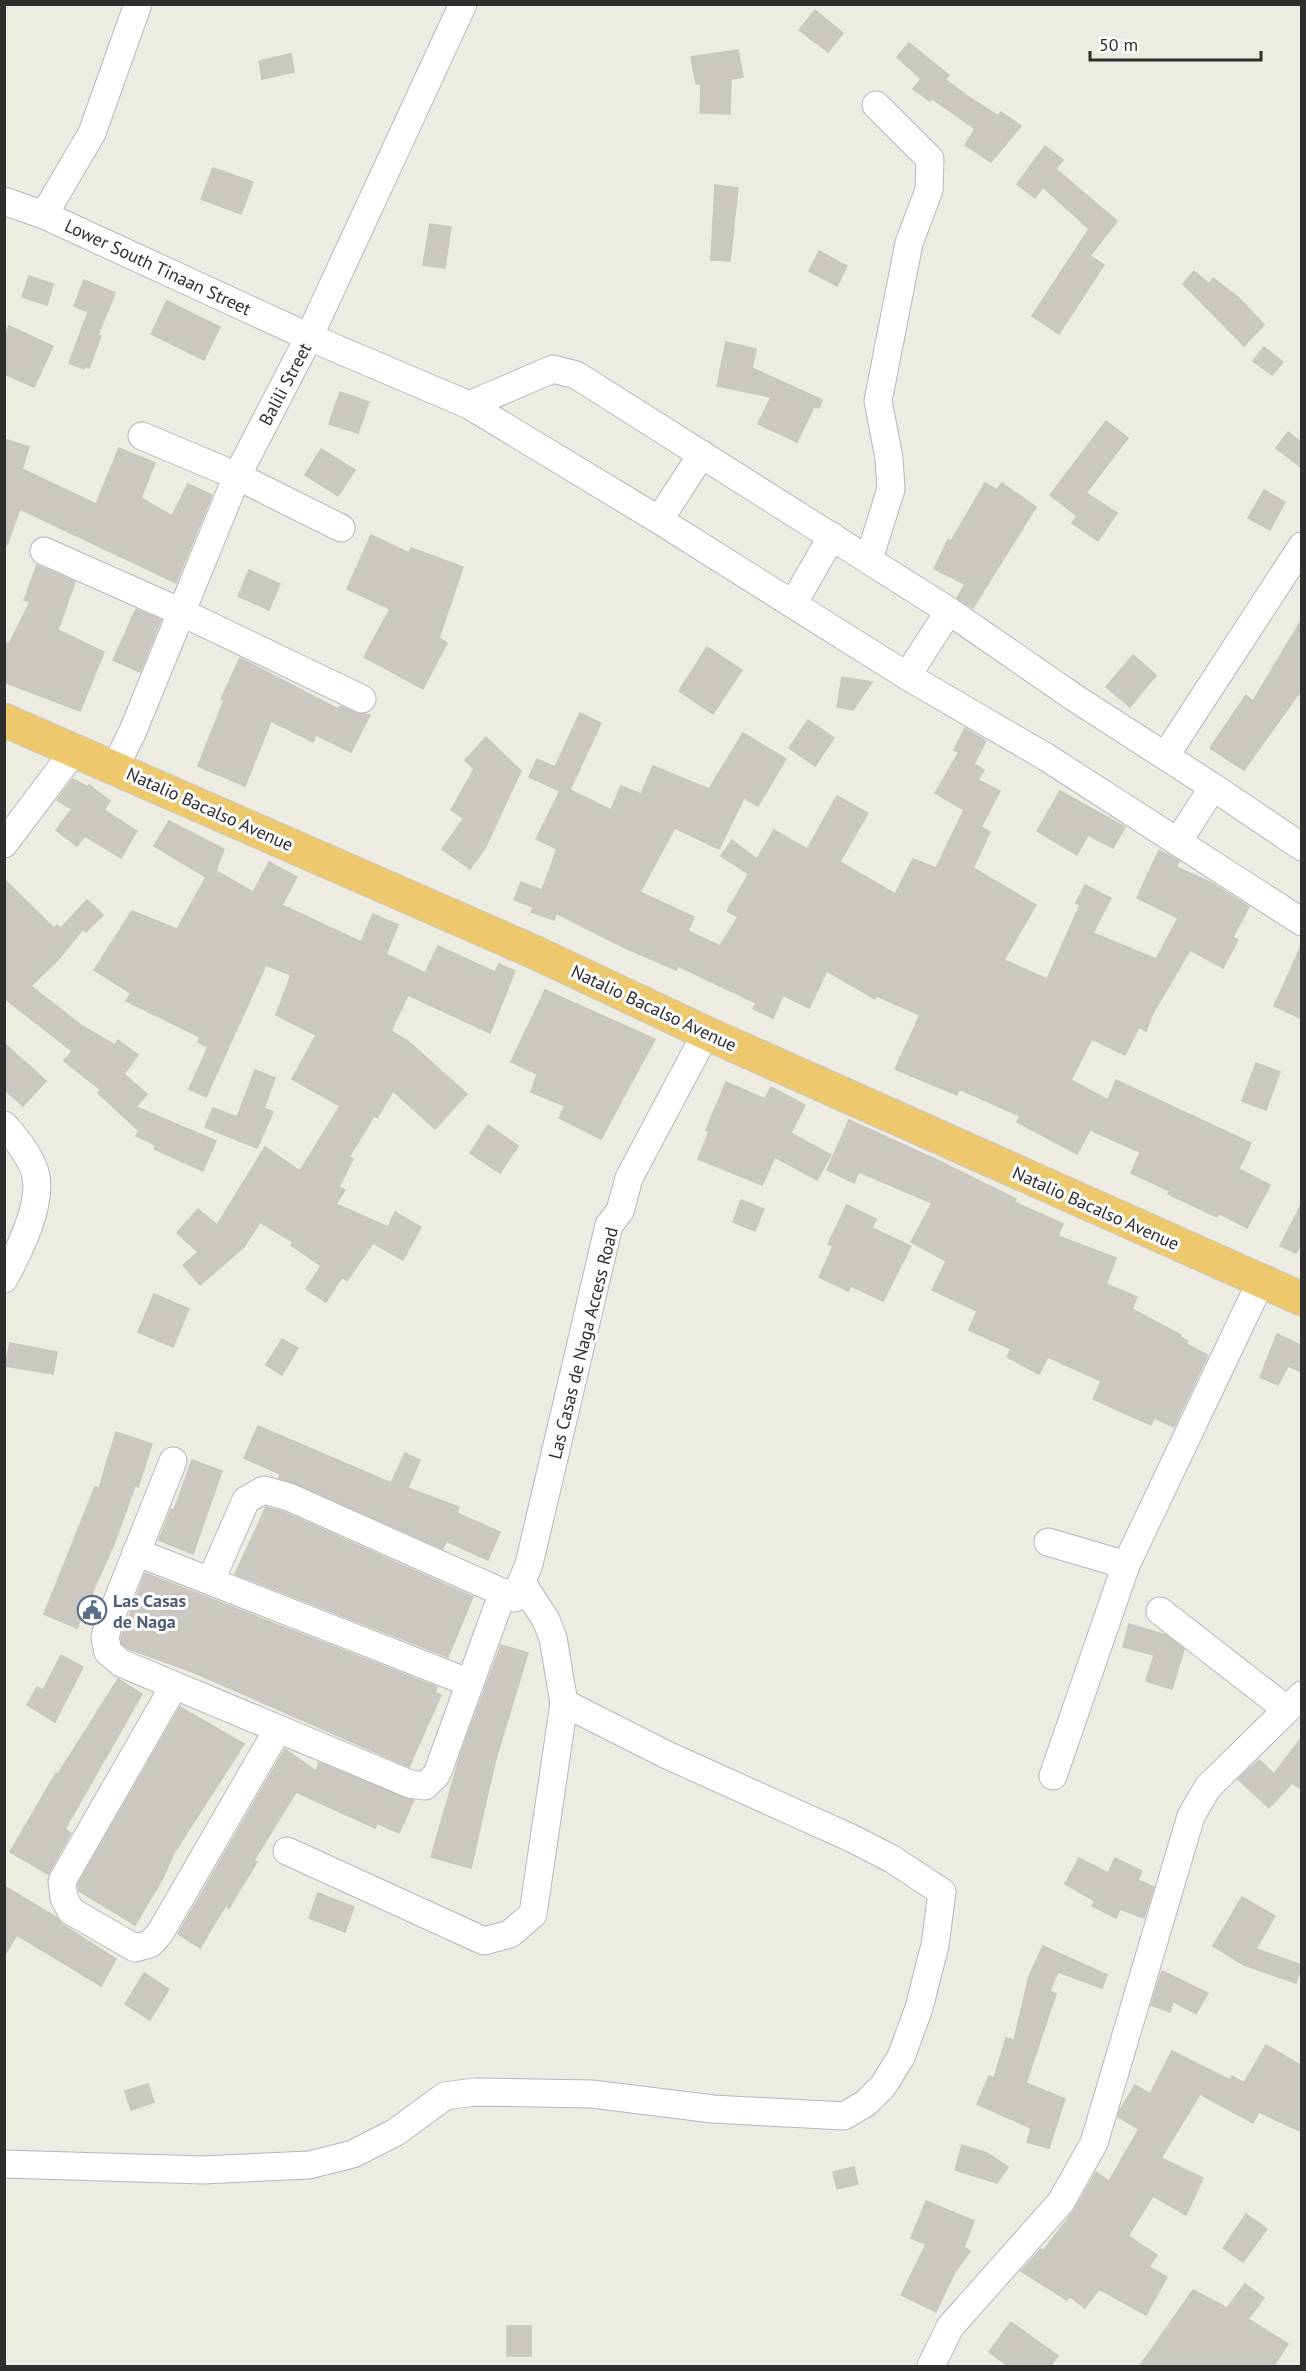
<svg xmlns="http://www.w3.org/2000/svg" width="1306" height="2371" font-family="'PT Sans',sans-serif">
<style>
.building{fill:#cac8c1;stroke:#c9c8bc;stroke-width:1.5}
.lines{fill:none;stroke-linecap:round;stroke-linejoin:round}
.minor-casing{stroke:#b6b5c0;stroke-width:29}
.highway-casing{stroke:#c9c9c9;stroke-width:35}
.minor{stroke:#fff;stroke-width:27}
.highway{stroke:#eec86c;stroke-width:33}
.labels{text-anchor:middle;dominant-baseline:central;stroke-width:6;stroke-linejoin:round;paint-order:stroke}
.street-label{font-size:18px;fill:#2e2e2e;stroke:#fff}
.service-label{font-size:18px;font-weight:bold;fill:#4e5e75;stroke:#fff;text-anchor:start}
</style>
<rect width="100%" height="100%" fill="#edece2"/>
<g class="building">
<polygon points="815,10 843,33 828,52 799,30"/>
<polygon points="909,43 949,75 945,79 967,96 998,116 1001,112 1021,126 991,162 965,145 975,129 931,98 930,101 913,89 921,79 897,57"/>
<polygon points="738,50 743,77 731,79 730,114 700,113 701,84 696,84 691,57"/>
<polygon points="291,54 294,72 262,79 259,61"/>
<polygon points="1045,146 1063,160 1056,169 1117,221 1090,256 1104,265 1059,334 1032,316 1089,229 1043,187 1035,198 1017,184"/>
<polygon points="213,168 253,182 241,214 201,199"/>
<polygon points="715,185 738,188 730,261 711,260"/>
<polygon points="430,224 451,227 445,268 423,265"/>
<polygon points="819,251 847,266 837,286 809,271"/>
<polygon points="1194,271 1209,284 1213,278 1239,298 1264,325 1244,346 1183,284"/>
<polygon points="29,276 53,284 47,305 22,297"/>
<polygon points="84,280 115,293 98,335 101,336 89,368 85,366 84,369 69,363 88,312 74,306"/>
<polygon points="167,301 220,327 204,360 151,334"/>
<polygon points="9,326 53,346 34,387 4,374 4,337"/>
<polygon points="726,342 756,349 752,368 822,400 819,408 814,407 797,442 758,424 771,397 717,386"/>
<polygon points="1264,347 1283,362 1272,375 1253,361"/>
<polygon points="340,392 369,402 358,433 329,424"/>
<polygon points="1106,421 1128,438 1086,493 1117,513 1098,541 1072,523 1077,516 1050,495"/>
<polygon points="1288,432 1302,443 1302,468 1276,448"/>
<polygon points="4,439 29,447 22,469 96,504 119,448 155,463 141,498 172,516 188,484 212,495 176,583 20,509 7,545 4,544"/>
<polygon points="321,449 355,470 338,496 305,475"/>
<polygon points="985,483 997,490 1002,483 1036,507 973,608 957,598 965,584 934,569 948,540 951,541"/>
<polygon points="1264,490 1285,502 1270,530 1248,518"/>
<polygon points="371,535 409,553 411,548 463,567 439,638 447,643 423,689 364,657 390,609 347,589"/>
<polygon points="37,565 75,582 58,630 104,652 80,711 4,682 4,642 9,644 30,602 24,600"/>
<polygon points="249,570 280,584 269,610 238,596"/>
<polygon points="136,609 161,620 140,672 113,660"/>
<polygon points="1302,619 1302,689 1244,770 1210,748 1246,695 1253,701"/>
<polygon points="707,647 742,670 713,714 679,691"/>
<polygon points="1133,655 1156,675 1130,707 1106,687"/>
<polygon points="240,658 338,709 340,706 356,713 370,715 351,752 316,735 313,742 271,721 245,786 198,766 224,700 221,699"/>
<polygon points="842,677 872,682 853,710 837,707"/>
<polygon points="580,713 601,723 570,790 611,810 621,786 641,794 653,766 709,789 743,733 786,759 758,806 744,798 719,849 675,828 640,892 694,917 688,931 720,946 738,917 727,911 749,874 721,856 732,840 757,859 774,830 807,849 837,796 868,813 840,862 895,894 913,859 936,868 964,810 935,793 959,752 954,750 965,728 986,741 974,764 984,770 978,780 1000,791 981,827 990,832 973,868 1036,905 1004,960 1047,979 1080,905 1076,903 1085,885 1111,898 1093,933 1156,959 1178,918 1137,898 1159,850 1179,861 1176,867 1210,882 1249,907 1233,937 1238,940 1223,968 1190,950 1153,1013 1146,1031 1139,1027 1125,1055 1092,1039 1071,1080 1108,1100 1116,1080 1251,1143 1239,1169 1270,1185 1247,1228 1218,1213 1217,1217 1168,1194 1170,1191 1131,1173 1140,1152 1090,1130 1077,1154 1017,1122 1020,1116 959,1089 957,1095 895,1069 920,1015 877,996 875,999 827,971 809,1008 783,995 773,1018 753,1009 756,1003 678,966 676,970 623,947 556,913 554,920 531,912 533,907 514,900 521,882 542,890 557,849 536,839 560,791 529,777 537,759 555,767"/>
<polygon points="808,720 834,738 815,766 789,748"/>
<polygon points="486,737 521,771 485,848 470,869 442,849 464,818 451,810 474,769 465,760"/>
<polygon points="73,779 88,787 89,785 110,801 104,810 137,831 121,858 85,836 77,846 56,830 72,809 57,800"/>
<polygon points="1060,791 1125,827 1113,848 1088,835 1077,855 1037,831"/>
<polygon points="169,821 224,849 216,871 253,892 269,862 297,877 282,905 361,942 373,914 398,925 386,954 425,973 438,946 495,972 499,964 515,971 490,1033 408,995 391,1031 408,1041 467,1094 435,1129 393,1091 377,1118 374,1116 349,1157 353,1159 339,1187 345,1190 336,1204 388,1227 395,1212 421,1227 403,1260 373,1243 347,1281 342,1277 326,1302 306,1289 321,1266 291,1245 293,1242 260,1222 244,1247 200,1285 183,1265 198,1252 177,1233 198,1209 217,1225 265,1147 300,1171 340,1106 292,1079 316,1035 276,1015 291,975 266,965 206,1097 189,1089 208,1047 198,1042 200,1037 126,1001 131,993 94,970 132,911 177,929 206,877 154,846"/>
<polygon points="4,879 54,928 57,925 61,928 87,900 103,915 86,932 83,929 58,960 31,986 82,1026 115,1045 118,1040 138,1055 124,1074 147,1094 136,1107 216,1141 203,1171 154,1149 156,1145 136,1136 139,1131 98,1093 100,1091 106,1094 64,1061 72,1051 4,998"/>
<polygon points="1302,944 1302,1019 1274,1006"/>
<polygon points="545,990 655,1039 601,1139 559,1118 565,1106 531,1092 537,1074 511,1062"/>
<polygon points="4,1043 46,1081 23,1106 4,1089"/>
<polygon points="1256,1063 1280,1072 1266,1110 1242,1101"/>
<polygon points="255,1070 275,1078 264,1108 273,1112 257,1148 205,1127 213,1108 237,1117"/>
<polygon points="726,1082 765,1099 771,1087 805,1105 791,1133 831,1155 817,1180 775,1157 762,1185 698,1159 709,1131 706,1130"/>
<polygon points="849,1120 935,1159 1016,1199 1014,1202 1063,1224 1058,1236 1116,1258 1106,1284 1137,1297 1132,1309 1181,1335 1180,1337 1188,1341 1186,1344 1208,1355 1174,1427 1154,1418 1151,1425 1093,1399 1101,1381 1048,1357 1039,1374 1007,1357 1011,1349 969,1330 977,1311 932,1290 946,1261 911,1242 932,1203 859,1172 854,1183 827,1170"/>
<polygon points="488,1125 518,1146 500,1173 470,1153"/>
<polygon points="741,1200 764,1209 755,1231 733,1222"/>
<polygon points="1302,1203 1302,1243 1296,1253 1280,1246"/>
<polygon points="847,1205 876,1219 872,1228 911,1246 883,1301 851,1286 848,1291 819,1277 833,1246 828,1244"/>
<polygon points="154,1294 189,1309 173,1347 138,1332"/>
<polygon points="1277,1334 1302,1346 1302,1372 1288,1366 1278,1385 1260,1377"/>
<polygon points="282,1339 298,1348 282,1375 266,1365"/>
<polygon points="10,1343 57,1352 53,1374 5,1366"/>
<polygon points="258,1426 391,1483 405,1453 420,1460 408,1488 459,1507 457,1513 500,1532 488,1560 446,1541 443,1549 295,1483 279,1478 280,1474 244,1458"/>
<polygon points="116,1432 152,1444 138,1487 135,1486 116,1539 77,1628 44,1614 95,1487 99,1488"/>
<polygon points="192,1460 222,1471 193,1554 159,1540 171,1509 174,1510"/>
<polygon points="266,1507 284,1512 473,1597 448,1657 235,1574"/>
<polygon points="145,1573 437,1687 435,1692 441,1695 409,1767 195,1673 129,1649 122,1644 121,1638"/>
<polygon points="1129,1624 1166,1635 1184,1649 1172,1689 1146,1681 1154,1655 1123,1647"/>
<polygon points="501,1645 528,1653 495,1762 471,1868 431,1857 460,1756"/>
<polygon points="61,1655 83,1667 55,1722 27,1705 37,1687 43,1690"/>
<polygon points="118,1679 142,1694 65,1829 71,1833 48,1874 10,1852 56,1773 58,1774"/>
<polygon points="180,1707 244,1744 174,1853 163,1878 135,1925 79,1891 78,1884"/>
<polygon points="1302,1737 1302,1790 1292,1783 1269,1808 1238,1779 1259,1760 1274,1774"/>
<polygon points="285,1749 316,1771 319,1763 414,1800 399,1833 377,1823 375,1828 296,1792 254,1860 257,1862 229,1908 226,1905 200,1948 178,1934"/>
<polygon points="1079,1858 1108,1873 1115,1858 1142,1871 1138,1880 1154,1887 1144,1918 1120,1909 1116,1918 1092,1906 1095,1901 1065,1884"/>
<polygon points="4,1886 56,1917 63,1925 116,1959 101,1986 17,1935 4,1956"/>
<polygon points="318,1893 354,1907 345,1932 309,1918"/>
<polygon points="1242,1897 1275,1916 1256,1949 1302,1965 1296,1983 1244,1965 1213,1946"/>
<polygon points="1043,1946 1107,1975 1102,1988 1058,1972 1050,1991 1056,1994 1026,2083 1065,2099 1049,2148 1027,2142 1031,2128 977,2104 989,2076 994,2078 1006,2038 1014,2040 1029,1976"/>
<polygon points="1162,1971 1208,1993 1196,2014 1173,2001 1170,2012 1151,2005"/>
<polygon points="144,1973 169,1989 150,2020 125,2004"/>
<polygon points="1266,2045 1302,2066 1302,2132 1259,2112 1253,2123 1200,2094 1161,2158 1203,2178 1186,2215 1153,2196 1128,2236 1157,2255 1149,2267 1167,2277 1146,2315 1099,2289 1085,2308 1069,2296 1067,2300 1021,2271 1041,2249 1043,2251 1073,2212 1096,2172 1109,2181 1139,2129 1118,2117 1120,2110 1135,2085 1150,2094 1172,2051 1230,2080 1232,2076 1244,2083"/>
<polygon points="148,2084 154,2102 131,2110 125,2091"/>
<polygon points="962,2145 987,2153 1008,2167 997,2183 955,2170"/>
<polygon points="854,2167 858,2184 837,2189 833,2172"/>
<polygon points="926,2201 974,2221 964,2247 970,2251 954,2274 936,2312 901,2295 926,2244 911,2238"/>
<polygon points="1246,2214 1267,2229 1243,2262 1223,2248"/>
<polygon points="1245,2284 1264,2298 1248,2319 1288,2344 1273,2367 1139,2367 1193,2290 1227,2308"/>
<polygon points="1011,2322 1058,2356 1050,2367 1010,2367 989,2352"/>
<rect x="507" y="2326" width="24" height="30"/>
</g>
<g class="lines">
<g class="minor-casing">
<g id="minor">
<polyline points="4,201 44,215 309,337 469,405 659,520 907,676 1046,757 1302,922"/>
<polyline points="44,215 92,133 138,4"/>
<polyline points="469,405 553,369 576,375 949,611"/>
<polyline points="142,436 237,476 341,528"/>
<polyline points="659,520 702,454"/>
<polyline points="44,551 181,612 362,699"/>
<polyline points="869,559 891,489 889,458 878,401 909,243 929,190 930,159 876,105"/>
<polyline points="793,604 832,536"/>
<polyline points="907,676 949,611 1075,698 1213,787 1179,840"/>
<polyline points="1166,755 1302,546"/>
<polyline points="115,767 132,733 237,476 309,337 463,4"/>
<polyline points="1213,787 1302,847"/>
<polyline points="4,844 74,751"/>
<path d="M4 1125C17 1139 29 1154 35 1172 44 1203 18 1253 4 1279"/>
<polyline points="173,1461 110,1619 105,1637 108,1652 121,1663 410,1784 425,1786 437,1774 503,1592"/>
<polyline points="1048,1542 1126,1565"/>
<polyline points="136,1552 470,1683"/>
<polyline points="211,1580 246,1500 264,1490 289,1497 515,1598 529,1564 609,1225 620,1211 629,1178 706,1033"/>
<polyline points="1160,1611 1286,1709"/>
<polyline points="174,1686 62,1881 64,1898 71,1911 135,1948 150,1944 160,1933 278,1729"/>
<polyline points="1053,1776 1126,1565 1261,1281"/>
<polyline points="287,1851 484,1941 510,1934 533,1914 564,1703 553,1638 546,1620 522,1583"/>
<polyline points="4,2164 203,2170 309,2165 353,2154 396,2132 445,2096 475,2092 592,2094 713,2109 844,2116 866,2103 883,2086 901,2057 919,2008 935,1945 942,1892 892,1859 851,1838 667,1755 564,1703"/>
<polyline points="931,2366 950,2327 1061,2202 1094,2143 1191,1816 1208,1787 1302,1695"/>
</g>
</g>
<g class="highway-casing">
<polyline id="highway" points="4,720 532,951 706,1033 1302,1299"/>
</g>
<use href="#minor" class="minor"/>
<use href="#highway" class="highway"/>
</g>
<defs>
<g id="civic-ring" transform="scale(1.5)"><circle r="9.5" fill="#fff" stroke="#5c6f8a" stroke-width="1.5"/><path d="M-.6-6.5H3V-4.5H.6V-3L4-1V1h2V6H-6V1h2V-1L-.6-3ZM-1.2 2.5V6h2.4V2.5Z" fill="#5c6f8a"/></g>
</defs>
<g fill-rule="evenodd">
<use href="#civic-ring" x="92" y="1610"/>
</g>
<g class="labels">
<g class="street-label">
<text transform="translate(158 267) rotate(25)">Lower South Tinaan Street</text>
<text transform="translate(285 384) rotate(-62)">Balili Street</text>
<text transform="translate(210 809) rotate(24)">Natalio Bacalso Avenue</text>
<text transform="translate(654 1008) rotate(25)">Natalio Bacalso Avenue</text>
<text transform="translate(1096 1208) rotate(24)">Natalio Bacalso Avenue</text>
<text transform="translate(583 1343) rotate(-76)">Las Casas de Naga Access Road</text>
</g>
<g class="service-label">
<text x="113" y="1600">Las Casas<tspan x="113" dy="21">de Naga</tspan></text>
</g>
</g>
<rect width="1306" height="2371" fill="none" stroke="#2e2e2e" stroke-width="12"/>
<path d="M1090 51v9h171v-9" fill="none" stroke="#2e2e2e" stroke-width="3"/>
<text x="1099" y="51" font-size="18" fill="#2e2e2e" stroke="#ffffff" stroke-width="4.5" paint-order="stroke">50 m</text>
</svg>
